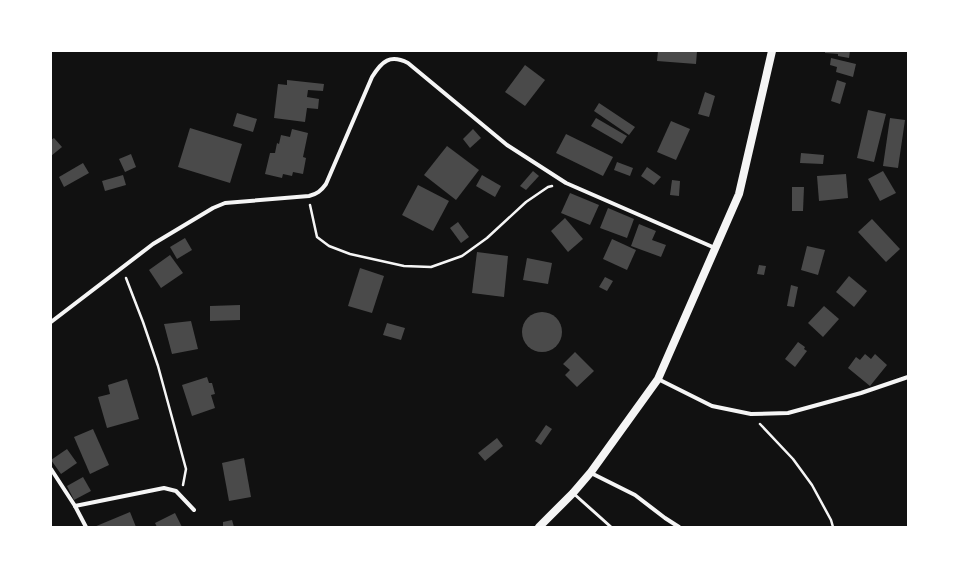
<svg xmlns="http://www.w3.org/2000/svg" width="959" height="578" font-family="'Roboto Condensed',sans-serif">
<style>
.building{fill:#4a4a4a}
.lines{fill:none;stroke-linecap:round;stroke-linejoin:round}
.path{stroke:#f5f5f5;stroke-width:2.5}
.service{stroke:#f5f5f5;stroke-width:3}
.minor{stroke:#f5f5f5;stroke-width:4}
.secondary{stroke:#f5f5f5;stroke-width:8}
</style>
<rect width="100%" height="100%" fill="#111"/>
<g class="building">
<polygon points="658,51 697,51 696,64 657,61"/>
<polygon points="825,51 850,51 849,58 838,56 838,54 825,53"/>
<polygon points="831,58 856,64 853,77 836,72 837,67 830,65"/>
<polygon points="525,65 545,80 525,106 505,92"/>
<polygon points="287,80 324,84 323,91 308,90 307,97 319,99 318,109 307,108 305,122 274,118 278,84 287,85"/>
<polygon points="837,80 846,83 840,104 831,101"/>
<polygon points="705,92 715,96 709,117 698,114"/>
<polygon points="599,103 635,127 629,135 594,111"/>
<polygon points="868,110 886,114 874,162 857,158"/>
<polygon points="237,113 257,119 253,132 233,126"/>
<polygon points="596,118 627,136 622,144 591,126"/>
<polygon points="890,118 905,120 898,168 883,166"/>
<polygon points="671,121 690,129 676,160 657,152"/>
<polygon points="190,128 242,144 230,183 178,167"/>
<polygon points="292,129 308,133 303,157 306,158 303,174 293,172 292,176 283,174 282,178 265,174 270,153 275,153 277,143 279,144 281,135 290,137"/>
<polygon points="473,129 481,138 470,148 463,139"/>
<polygon points="566,134 613,157 603,176 556,153"/>
<polygon points="54,138 62,147 51,156 51,140"/>
<polygon points="447,146 479,170 456,200 424,175"/>
<polygon points="801,153 824,155 823,164 800,163"/>
<polygon points="131,154 136,167 125,172 119,159"/>
<polygon points="617,162 633,168 630,176 614,170"/>
<polygon points="83,163 89,173 64,187 59,177"/>
<polygon points="647,167 661,177 654,185 641,176"/>
<polygon points="533,171 539,176 526,190 520,186"/>
<polygon points="883,171 896,193 880,201 868,179"/>
<polygon points="846,174 848,198 819,201 817,176"/>
<polygon points="123,175 126,185 105,191 102,181"/>
<polygon points="482,175 501,186 495,197 476,186"/>
<polygon points="672,180 680,181 679,196 670,195"/>
<polygon points="418,185 449,201 433,231 402,215"/>
<polygon points="792,187 804,187 803,211 792,211"/>
<polygon points="570,193 599,205 590,225 561,213"/>
<polygon points="608,208 634,219 627,238 600,228"/>
<polygon points="565,218 583,239 568,252 551,231"/>
<polygon points="872,219 900,249 886,262 858,232"/>
<polygon points="458,222 469,237 461,243 450,228"/>
<polygon points="639,224 656,231 652,240 666,245 661,257 631,246"/>
<polygon points="185,238 192,250 177,259 170,247"/>
<polygon points="612,239 636,250 627,270 603,259"/>
<polygon points="807,246 825,250 818,275 801,270"/>
<polygon points="477,252 508,256 504,297 472,293"/>
<polygon points="170,255 183,273 161,288 149,270"/>
<polygon points="527,258 552,263 548,284 523,280"/>
<polygon points="759,265 766,266 764,275 757,274"/>
<polygon points="360,268 384,276 372,313 348,306"/>
<polygon points="849,276 867,291 854,307 836,292"/>
<polygon points="605,277 613,281 607,291 599,287"/>
<polygon points="791,285 798,287 794,307 787,306"/>
<polygon points="240,305 240,320 210,321 210,306"/>
<polygon points="824,306 839,319 823,337 808,323"/>
<circle cx="542" cy="332" r="20"/>
<polygon points="191,321 198,349 172,354 164,324"/>
<polygon points="387,323 405,328 401,340 383,335"/>
<polygon points="798,342 805,347 804,349 807,351 795,367 785,359"/>
<polygon points="575,352 594,371 577,387 565,375 570,370 563,364"/>
<polygon points="865,354 871,359 875,354 887,365 870,386 848,368 856,357 860,360"/>
<polygon points="207,377 209,383 212,383 215,394 211,395 215,408 192,416 182,385"/>
<polygon points="127,379 139,419 107,428 98,397 110,394 108,385"/>
<polygon points="546,425 552,429 541,445 535,441"/>
<polygon points="93,429 109,465 90,474 74,437"/>
<polygon points="497,438 503,446 485,461 478,453"/>
<polygon points="67,449 77,463 61,474 51,460"/>
<polygon points="244,458 251,497 229,501 222,463"/>
<polygon points="83,477 91,491 74,500 67,486"/>
<polygon points="130,512 136,527 94,527"/>
<polygon points="175,513 182,527 157,527 155,523"/>
<polygon points="232,520 234,527 223,527 223,522"/>
</g>
<g class="lines">
<g class="path">
<polyline points="310,205 317,237 329,246 350,254 404,266 431,267 462,256 487,238 526,202 548,187 552,186"/>
<polyline points="126,278 143,322 158,366 186,469 183,485"/>
<polyline points="760,424 793,459 812,485 831,520 833,527"/>
</g>
<polyline class="service" points="573,493 611,527"/>
<g class="minor">
<path d="M51 322 153 244 213 208 225 203 309 196C317 194 321 191 326 184L372 77C382 61 390 54 408 63L507 145 566 183 715 248"/>
<polyline points="658,379 712,406 751,414 788,413 861,393 908,377"/>
<polyline points="51,469 75,506 86,527"/>
<polyline points="591,473 635,495 665,518 679,527"/>
<polyline points="75,506 164,488 176,491 194,510"/>
</g>
<polyline class="secondary" points="539,527 573,493 591,472 658,379 739,194 772,51"/>
</g>
<rect width="959" height="578" fill="none" stroke="#ffffff" stroke-width="104"/>
</svg>
